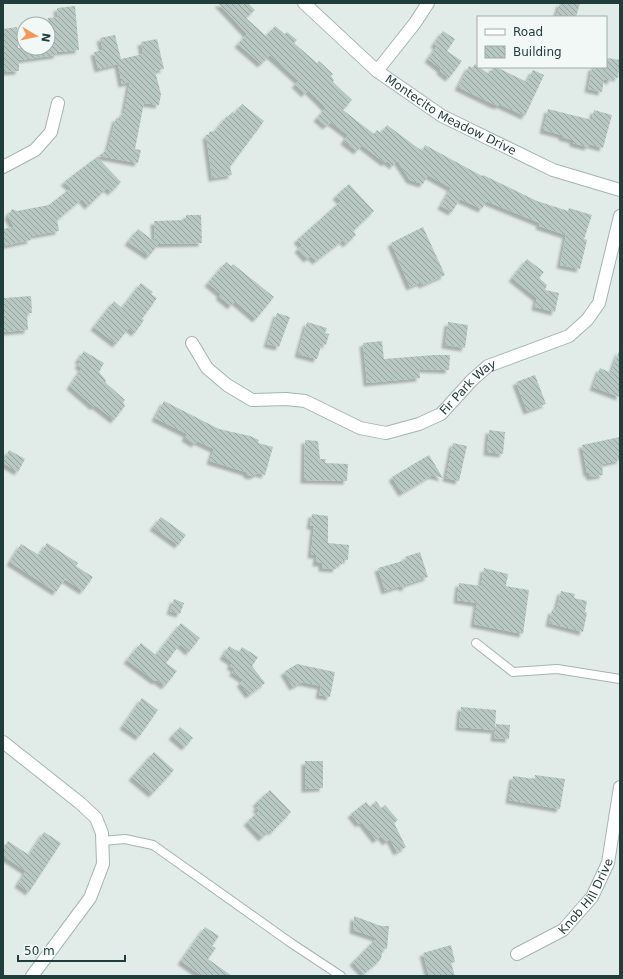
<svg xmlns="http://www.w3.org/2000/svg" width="623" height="979" font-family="'DejaVu Sans',sans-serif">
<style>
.building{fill:url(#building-back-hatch);filter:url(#shadow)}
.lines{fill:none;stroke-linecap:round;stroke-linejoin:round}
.lane-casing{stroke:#a4b4b1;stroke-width:10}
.street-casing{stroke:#a4b4b1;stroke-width:14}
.lane{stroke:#fff;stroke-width:8}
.street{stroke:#fff;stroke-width:12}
.labels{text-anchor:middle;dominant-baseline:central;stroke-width:3.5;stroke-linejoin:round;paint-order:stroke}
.street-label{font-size:12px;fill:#213d3a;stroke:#f2f8f6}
</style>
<defs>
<pattern id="building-back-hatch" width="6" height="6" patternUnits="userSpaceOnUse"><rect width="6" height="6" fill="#b7c7c2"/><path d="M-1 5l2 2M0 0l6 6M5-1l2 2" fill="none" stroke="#94a39f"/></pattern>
<filter id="shadow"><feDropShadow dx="-3.5" dy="3.5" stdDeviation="1" flood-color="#0004"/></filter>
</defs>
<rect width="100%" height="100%" fill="#e1ece9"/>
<g class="building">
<polygon points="218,3 248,3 255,10 246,18 266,36 275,26 285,34 287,32 297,40 294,43 317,63 319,61 333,74 331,76 334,80 333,82 352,100 343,110 374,134 377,130 381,133 387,125 422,151 425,145 482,176 483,175 537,201 568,211 569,208 592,215 584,239 587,240 580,269 560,265 566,235 539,226 540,223 486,201 482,209 460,199 452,212 441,206 451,188 428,175 423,184 410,180 397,160 393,166 387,161 385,163 362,145 357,151 344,141 348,135 331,122 326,126 317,118 326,108 308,90 305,94 295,84 299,81 270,55 261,64 238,44 247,34"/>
<polygon points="560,3 580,3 576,17 556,17"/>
<polygon points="75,6 79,50 57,52 57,55 19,60 19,71 3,72 3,29 17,27 18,48 48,48 48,18 58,17 57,8"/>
<polygon points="443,31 455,39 447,51 462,61 449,78 440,71 441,69 428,59 437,46 434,44"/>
<polygon points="115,35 121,59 143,54 141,42 157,39 164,69 155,71 161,94 159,105 144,103 135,149 141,150 138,163 99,156 108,149 116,118 121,119 122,113 124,114 130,82 122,84 118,64 98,69 94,52 103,50 100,38"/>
<polygon points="608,58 620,60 618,78 612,77 611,81 604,79 602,92 588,89 592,67 606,67 606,59"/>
<polygon points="475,64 490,75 493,67 496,67 527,82 533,70 544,75 525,116 499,104 499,106 493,104 458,87 469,66 472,68"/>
<polygon points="242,104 264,121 230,167 232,175 212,178 206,135 209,135 209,132 215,131 227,116 228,117 232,112 234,114"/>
<polygon points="548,109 592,120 594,110 612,115 603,148 589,144 588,147 573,143 573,140 562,137 562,135 543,130"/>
<polygon points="97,157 121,182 111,192 107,188 88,206 82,199 57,220 59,231 30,236 31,240 3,246 3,229 14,227 8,216 12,209 17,211 49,205 71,188 64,182"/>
<polygon points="349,184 374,211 353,231 356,235 346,244 343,240 316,261 311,256 307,259 298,249 302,245 297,240 341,201 336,196"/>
<polygon points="186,215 201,215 202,243 157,244 158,245 149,256 128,242 138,229 155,242 154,221 186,220"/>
<polygon points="423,227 445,275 422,285 421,282 410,287 391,243"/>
<polygon points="527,259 544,272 539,278 547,285 545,290 559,293 555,312 535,307 537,298 512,278"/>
<polygon points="226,262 231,266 233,264 274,297 256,319 235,301 231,306 219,296 221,294 208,283"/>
<polygon points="141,283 153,292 151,294 157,298 142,319 144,320 135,333 129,328 116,344 94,327 114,301 122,308"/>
<polygon points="31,296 32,313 27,313 28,330 3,332 4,298"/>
<polygon points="277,313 290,317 279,347 267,344"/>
<polygon points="307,322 327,328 325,333 329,334 326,345 322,343 317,359 298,354"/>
<polygon points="448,322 468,325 465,348 445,345"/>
<polygon points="382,341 384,359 434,355 450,355 449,370 419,369 420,378 367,383 363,343"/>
<polygon points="84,351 104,363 99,372 105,379 106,383 125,400 123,402 125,406 114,420 95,405 94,407 70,386 82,368 78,365 81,361 78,360"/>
<polygon points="619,351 620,351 620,397 593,387 600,368 611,373"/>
<polygon points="535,375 546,404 527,411 516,382"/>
<polygon points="164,401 219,429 250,436 259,440 258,443 273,447 265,475 258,473 253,476 248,475 246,472 210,461 214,449 197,441 195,444 185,438 187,434 155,418"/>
<polygon points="489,430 505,432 503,454 487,452"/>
<polygon points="620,437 620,460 602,464 603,475 590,477 589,473 587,473 582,445"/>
<polygon points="305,440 318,441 320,459 326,459 325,463 348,464 347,481 304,480"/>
<polygon points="453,443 467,446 459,481 446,478"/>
<polygon points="9,450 25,459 18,472 3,463"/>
<polygon points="429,455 443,478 432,475 402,493 392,477"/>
<polygon points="312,514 328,516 328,543 349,545 348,560 343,560 342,564 337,564 336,569 322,568 322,563 316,563 317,555 311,555 314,526 310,526"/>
<polygon points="161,517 186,535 178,545 153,527"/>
<polygon points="47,543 78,563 76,566 93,577 83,591 65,579 56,592 10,562 21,544 39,555"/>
<polygon points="420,552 428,577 407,584 405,588 400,586 385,591 378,568 406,560 405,557"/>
<polygon points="484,568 508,574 506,586 529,590 523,634 474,624 477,603 457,600 459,583 481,586"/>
<polygon points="561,591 575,594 574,598 587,601 585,612 587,613 583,632 549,623 552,610 556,611"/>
<polygon points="174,599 184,603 180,614 170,611"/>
<polygon points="181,623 200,638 189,652 180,644 166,663 177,671 165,686 157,680 155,681 127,660 141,643 156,655"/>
<polygon points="229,646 239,652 242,647 258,657 252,666 265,683 249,695 240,683 244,680 232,672 235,669 230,666 232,662 223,656"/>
<polygon points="297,664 335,672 330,697 319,695 321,686 302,682 293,687 284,672"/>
<polygon points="142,698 158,710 139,737 123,726"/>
<polygon points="461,707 496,710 495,730 459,727"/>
<polygon points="496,724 510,725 509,739 494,738"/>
<polygon points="180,727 193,738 185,747 172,736"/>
<polygon points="154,752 174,770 152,794 132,777"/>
<polygon points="305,761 323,761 323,788 305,789"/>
<polygon points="535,775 565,779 560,809 509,800 513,776 535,779"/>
<polygon points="270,790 291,812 272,832 270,830 262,838 247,822 259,811 256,808 259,806 256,803"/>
<polygon points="376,801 381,808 385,805 398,820 394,823 406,847 397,852 390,839 386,842 381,836 376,840 362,822 359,824 351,814 366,802 370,807"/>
<polygon points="44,832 61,843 29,892 18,884 26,871 3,856 3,849 8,841 29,855"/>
<polygon points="354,916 381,926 389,926 387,949 383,948 381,959 364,974 353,962 377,938 353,930"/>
<polygon points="205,927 219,936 212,946 216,948 208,959 232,976 202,976 181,961"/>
<polygon points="451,945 455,962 451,963 455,976 429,976 423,953"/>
</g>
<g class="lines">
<g class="lane-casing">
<g id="lane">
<polyline points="476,643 513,672 557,669 620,679"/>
<polyline points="103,841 125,839 153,845 291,943 341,976"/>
</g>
</g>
<g class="street-casing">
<g id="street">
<path id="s1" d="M304 3 377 71 442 116 553 170 620 190"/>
<polyline points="377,71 415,23 428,3"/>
<polyline points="3,167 35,150 51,132 58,103"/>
<path id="s2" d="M192 343 207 368 227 385 252 400 286 399 305 401 360 428 386 433 419 424 441 414 472 380 488 366 569 336 587 320 599 303 620 216"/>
<polyline points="3,742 80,803 96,818 102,833 103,864 90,898 32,976"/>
<path id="s3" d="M517 954 563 930 592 897 608 863 620 787"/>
</g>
</g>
<use href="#lane" class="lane"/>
<use href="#street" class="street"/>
</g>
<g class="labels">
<g class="street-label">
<text stroke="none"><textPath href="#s1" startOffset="186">Montecito Meadow Drive</textPath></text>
<text stroke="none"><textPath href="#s2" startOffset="322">Fir Park Way</textPath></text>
<text stroke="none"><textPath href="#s3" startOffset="93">Knob Hill Drive</textPath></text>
</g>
</g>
<rect width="623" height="979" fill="none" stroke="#213d3a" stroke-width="8"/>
<rect x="477" y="16" width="130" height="52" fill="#f2f8f6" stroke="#9eadab"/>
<rect x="485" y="29" width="20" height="6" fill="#ffffff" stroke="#9eadab"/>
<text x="513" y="36" font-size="12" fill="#213d3a">Road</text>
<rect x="485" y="46" width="20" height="12" fill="url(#building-back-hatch)" stroke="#9eadab"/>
<text x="513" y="56" font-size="12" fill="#213d3a">Building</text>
<g transform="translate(36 36) rotate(99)"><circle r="19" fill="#f2f8f6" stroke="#9eadab"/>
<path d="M0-3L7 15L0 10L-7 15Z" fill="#f49758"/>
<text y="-6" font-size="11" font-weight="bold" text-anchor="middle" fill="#213d3a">N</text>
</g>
<path d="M18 955v6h107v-6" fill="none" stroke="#213d3a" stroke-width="2"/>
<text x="24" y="955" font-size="12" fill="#213d3a" stroke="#f2f8f6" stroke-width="3" paint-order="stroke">50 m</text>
</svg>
